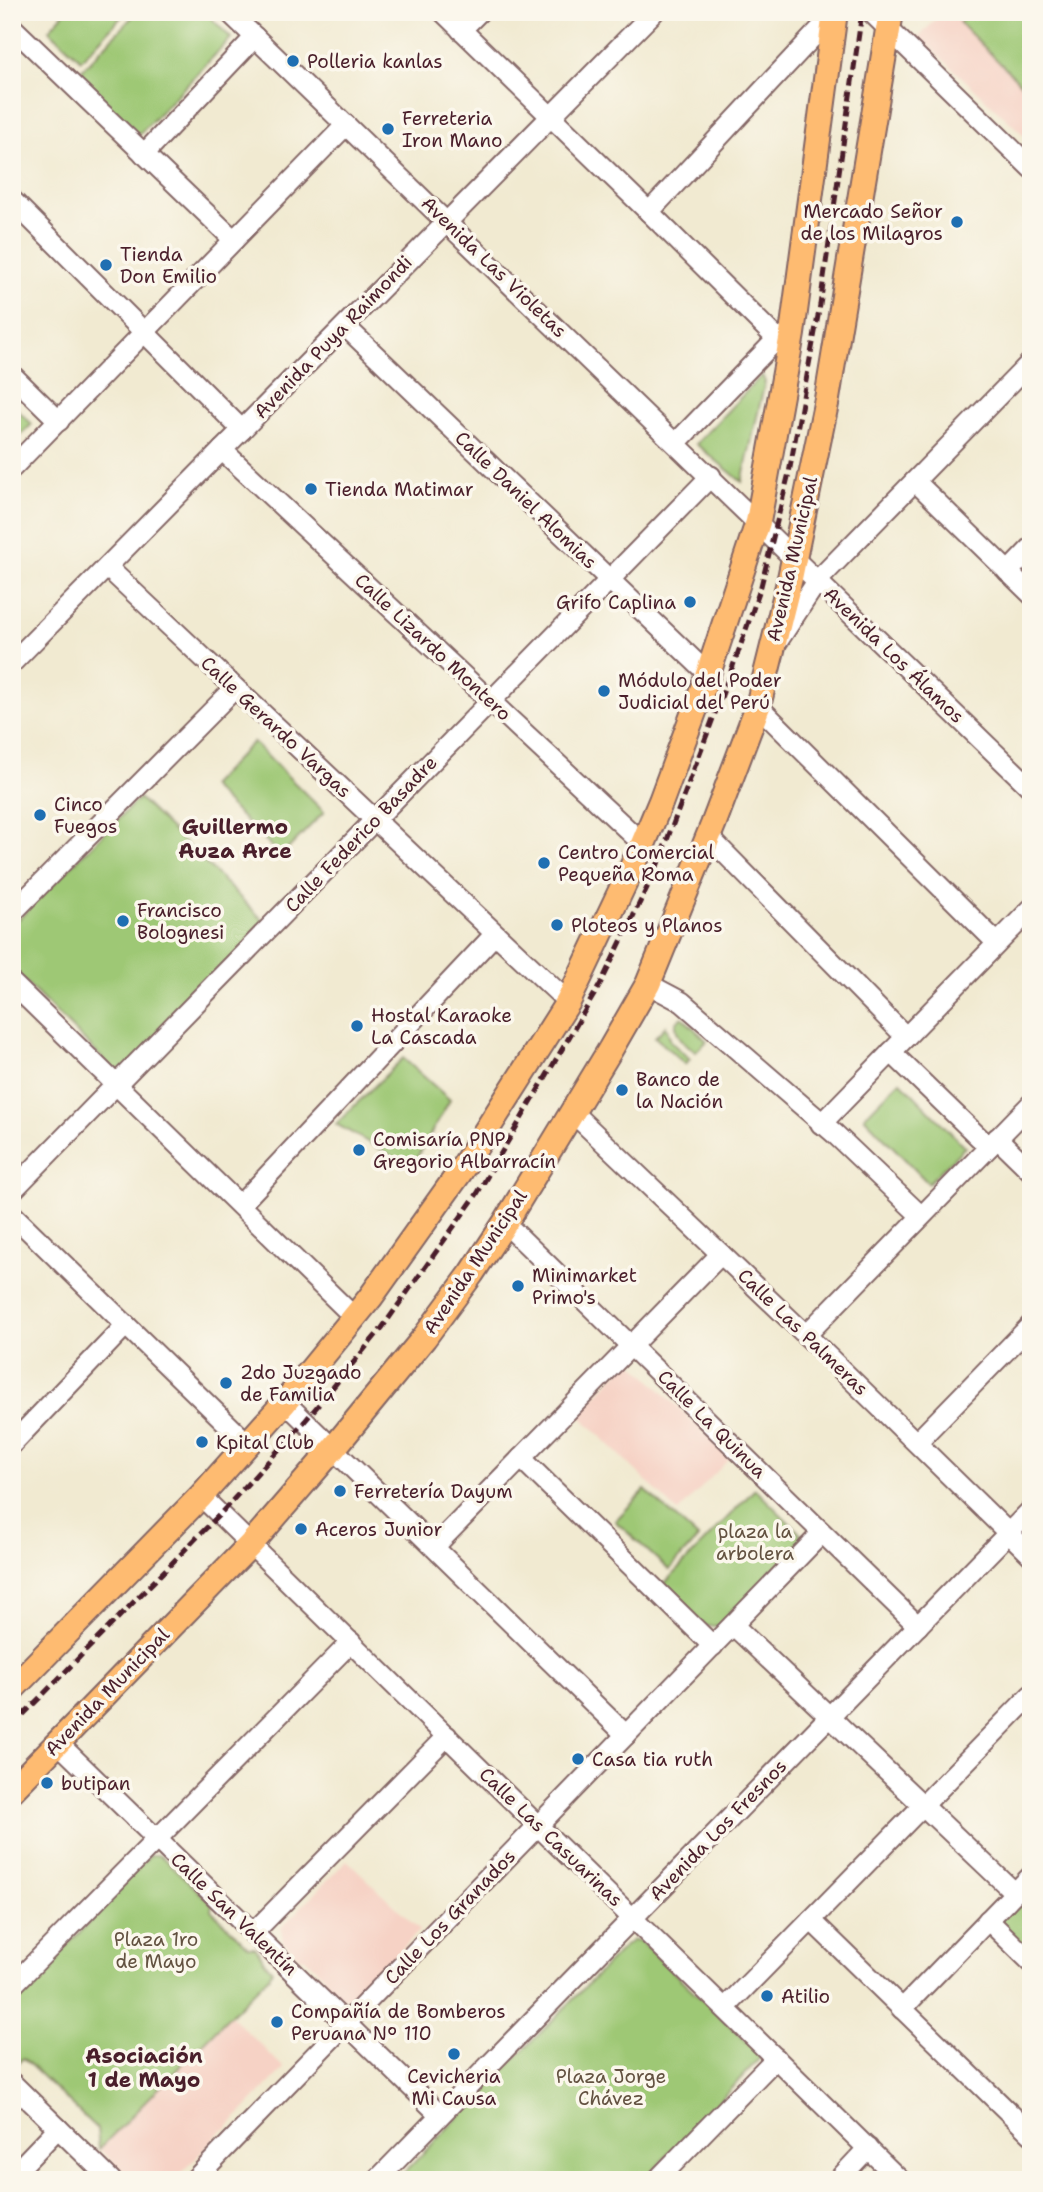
<svg xmlns="http://www.w3.org/2000/svg" width="1043" height="2192" font-family="'Shantell Sans',sans-serif">
<style>
.built{fill:#f6d2c5}
.green{fill:#9ec874;stroke:#747450;stroke-width:2}
.lines{fill:none;stroke-linecap:round;stroke-linejoin:round}
.minor-casing{stroke:#846665;stroke-width:23}
.major-casing{stroke:#846665;stroke-width:28}
.minor{stroke:#fff;stroke-width:19}
.major{stroke:#febb71;stroke-width:24}
.rail{stroke:#4a1f2b;stroke-width:5;stroke-dasharray:10 5;stroke-linecap:butt}
.poi-dot{fill:#1f6fb2;stroke:#fbf7ec;stroke-width:2.5}
.labels{text-anchor:middle;dominant-baseline:central;stroke-width:7;stroke-linejoin:round;paint-order:stroke}
.poi-label{font-size:19px;fill:#4a1f2b;stroke:#fbf7ec;text-anchor:start}
.street-label{font-size:19px;fill:#4a1f2b;stroke:#fbf7ec}
.park-label{font-size:19px;fill:#635241;stroke:#fbf7ec}
.neighbourhood-label{font-size:21px;font-weight:bold;fill:#4a1f2b;stroke:#fbf7ec}
</style>
<rect width="100%" height="100%" fill="#fbf7ec"/>
<filter id="ink" filterUnits="userSpaceOnUse"><feTurbulence type="fractalNoise" baseFrequency=".0143" numOctaves="2"/><feDisplacementMap in="SourceGraphic" scale="14" xChannelSelector="R" yChannelSelector="G"/><feConvolveMatrix kernelMatrix="1 2 1 2 8 2 1 2 1" color-interpolation-filters="sRGB"/></filter>
<filter id="wash" filterUnits="userSpaceOnUse"><feTurbulence type="fractalNoise" baseFrequency=".00686" numOctaves="4" result="noise"/><feDisplacementMap in="SourceGraphic" scale="28" xChannelSelector="R" yChannelSelector="G"/><feGaussianBlur stdDeviation="1.57" result="paint"/><feColorMatrix in="noise" values="0 0 0 0 0 0 0 0 0 0 0 0 0 0 0 0 0 1.4 0 .05"/><feComposite in="paint" operator="in"/></filter>
<g filter="url(#wash)">
<rect width="100%" height="100%" fill="#f1ead1"/>
<g class="built">
<polygon points="943,12 1031,12 1031,142 919,37"/>
<polygon points="630,1360 730,1458 678,1512 578,1414"/>
<polygon points="347,1860 420,1930 354,1999 340,1997 324,1982 325,1977 304,1957 301,1959 283,1941 281,1928"/>
<polygon points="231,2016 284,2068 226,2129 220,2131 212,2142 175,2180 132,2180 99,2149"/>
</g>
<g class="green">
<polygon points="65,12 126,12 81,60 49,30"/>
<polygon points="137,12 205,12 231,38 135,139 73,79"/>
<polygon points="968,12 1031,12 1031,94 959,22"/>
<polygon points="762,375 765,382 742,482 696,444"/>
<polygon points="12,405 32,424 12,444"/>
<polygon points="253,742 324,812 281,856 210,786"/>
<polygon points="139,798 269,926 120,1076 12,969 12,926"/>
<path d="M682 1017 707 1041 696 1052C685 1043 675 1037 676 1022Z"/>
<polygon points="666,1026 671,1042 690,1059 685,1064 655,1037"/>
<polygon points="403,1058 450,1100 416,1159 403,1162 336,1124"/>
<polygon points="900,1081 965,1147 928,1183 864,1117"/>
<polygon points="755,1489 809,1542 724,1625 702,1627 660,1588"/>
<polygon points="645,1490 698,1538 669,1570 615,1521"/>
<path d="M150 1855H160L212 1904 211 1910 249 1947H255C262 1955 264 1963 272 1970L269 1976 99 2149 97 2129 23 2058 17 2064H12V2003L103 1908 104 1903Z"/>
<polygon points="1028,1889 1031,1892 1031,1963 992,1926"/>
<polygon points="633,1940 640,1941 759,2053 760,2058 644,2180 397,2180 626,1945"/>
</g>
</g>
<g filter="url(#ink)">
<g class="lines">
<g class="minor-casing">
<g id="minor">
<polyline points="229,12 1031,788"/>
<polyline points="443,12 649,212 777,339"/>
<polyline points="871,12 1031,168"/>
<polyline points="12,27 234,240"/>
<polyline points="461,30 479,12"/>
<polyline points="144,154 255,37"/>
<polyline points="12,200 242,430"/>
<polyline points="649,212 835,13"/>
<polyline points="345,326 708,674"/>
<polyline points="12,375 59,421"/>
<polyline points="676,443 777,339 788,335"/>
<polyline points="222,450 643,844"/>
<polyline points="12,468 346,125"/>
<polyline points="915,481 1031,594"/>
<polyline points="107,567 568,1002"/>
<polyline points="1008,572 1031,548"/>
<polyline points="778,641 818,580 1031,362"/>
<polyline points="12,663 654,12"/>
<polyline points="758,706 997,943"/>
<polyline points="708,836 906,1037"/>
<polyline points="12,913 235,688"/>
<polyline points="12,983 354,1317"/>
<polyline points="648,984 682,1002 835,1134 921,1216"/>
<polyline points="891,1052 989,1147"/>
<polyline points="572,1112 806,1335 1031,1555"/>
<polyline points="821,1124 1031,909"/>
<polyline points="997,1138 1031,1171"/>
<polyline points="12,1191 711,476"/>
<polyline points="240,1205 495,934"/>
<polyline points="12,1214 248,1444"/>
<polyline points="505,1223 918,1626"/>
<polyline points="806,1335 1031,1104"/>
<polyline points="285,1402 626,1735"/>
<polyline points="917,1442 1031,1325"/>
<polyline points="12,1444 126,1325"/>
<polyline points="521,1458 713,1646"/>
<polyline points="201,1496 900,2180"/>
<polyline points="434,1547 721,1254"/>
<polyline points="733,1625 1015,1893"/>
<polyline points="58,1743 440,2115"/>
<polyline points="811,1920 1031,2134"/>
<polyline points="988,1920 1031,1962"/>
<polyline points="253,1933 447,1736"/>
<polyline points="12,1986 351,1642"/>
<polyline points="725,2008 1031,1695"/>
<polyline points="902,2009 1031,1876"/>
<polyline points="12,2083 111,2180"/>
<polyline points="12,2176 58,2128"/>
<polyline points="194,2180 822,1533"/>
<polyline points="377,2180 1031,1510"/>
<polyline points="657,2180 776,2058"/>
<polyline points="838,2180 868,2148"/>
</g>
</g>
<g class="major-casing">
<g id="major">
<polyline points="12,1689 201,1496 285,1402 370,1298 460,1172 568,1002 643,844 661,801 708,674 758,522 792,334 835,12"/>
<polyline points="12,1790 251,1544 333,1449 424,1338 472,1273 505,1223 610,1050 648,984 713,825 758,706 790,578 827,399 891,12"/>
</g>
</g>
<use href="#minor" class="minor"/>
<use href="#major" class="major"/>
<polyline class="rail" points="12,1726 220,1514 305,1421 382,1328 477,1194 601,983 656,869 739,650 761,586 789,473 820,305 862,12"/>
</g>
</g>
<g class="poi-dot">
<circle cx="293" cy="61" r="7"/>
<circle cx="388" cy="129" r="7"/>
<circle cx="957" cy="222" r="7"/>
<circle cx="106" cy="265" r="7"/>
<circle cx="311" cy="489" r="7"/>
<circle cx="690" cy="602" r="7"/>
<circle cx="604" cy="691" r="7"/>
<circle cx="40" cy="815" r="7"/>
<circle cx="544" cy="863" r="7"/>
<circle cx="123" cy="921" r="7"/>
<circle cx="557" cy="925" r="7"/>
<circle cx="357" cy="1026" r="7"/>
<circle cx="622" cy="1090" r="7"/>
<circle cx="359" cy="1150" r="7"/>
<circle cx="518" cy="1286" r="7"/>
<circle cx="226" cy="1383" r="7"/>
<circle cx="202" cy="1442" r="7"/>
<circle cx="340" cy="1491" r="7"/>
<circle cx="301" cy="1529" r="7"/>
<circle cx="578" cy="1759" r="7"/>
<circle cx="47" cy="1783" r="7"/>
<circle cx="767" cy="1996" r="7"/>
<circle cx="277" cy="2022" r="7"/>
<circle cx="454" cy="2054" r="7"/>
</g>
<g class="labels">
<g class="poi-label">
<text x="307" y="61">Polleria kanlas</text>
<text x="402" y="118">Ferreteria<tspan x="402" dy="22">Iron Mano</tspan></text>
<text x="943" y="211" text-anchor="end">Mercado Señor<tspan x="943" dy="22">de los Milagros</tspan></text>
<text x="120" y="254">Tienda<tspan x="120" dy="22">Don Emilio</tspan></text>
<text x="325" y="489">Tienda Matimar</text>
<text x="676" y="602" text-anchor="end">Grifo Caplina</text>
<text x="618" y="680">Módulo del Poder<tspan x="618" dy="22">Judicial del Perú</tspan></text>
<text x="54" y="804">Cinco<tspan x="54" dy="22">Fuegos</tspan></text>
<text x="558" y="852">Centro Comercial<tspan x="558" dy="22">Pequeña Roma</tspan></text>
<text x="137" y="910">Francisco<tspan x="137" dy="22">Bolognesi</tspan></text>
<text x="571" y="925">Ploteos y Planos</text>
<text x="371" y="1015">Hostal Karaoke<tspan x="371" dy="22">La Cascada</tspan></text>
<text x="636" y="1079">Banco de<tspan x="636" dy="22">la Nación</tspan></text>
<text x="373" y="1139">Comisaría PNP<tspan x="373" dy="22">Gregorio Albarracín</tspan></text>
<text x="532" y="1275">Minimarket<tspan x="532" dy="22">Primo's</tspan></text>
<text x="240" y="1372">2do Juzgado<tspan x="240" dy="22">de Familia</tspan></text>
<text x="216" y="1442">Kpital Club</text>
<text x="354" y="1491">Ferretería Dayum</text>
<text x="315" y="1529">Aceros Junior</text>
<text x="592" y="1759">Casa tia ruth</text>
<text x="61" y="1783">butipan</text>
<text x="781" y="1996">Atilio</text>
<text x="291" y="2011">Compañía de Bomberos<tspan x="291" dy="22">Peruana Nº 110</tspan></text>
<text x="454" y="2076" text-anchor="middle">Cevicheria<tspan x="454" dy="22">Mi Causa</tspan></text>
</g>
<g class="street-label">
<text transform="translate(494 267) rotate(44)">Avenida Las Violetas</text>
<text transform="translate(333 337) rotate(-46)">Avenida Puya Raimondi</text>
<text transform="translate(526 500) rotate(44)">Calle Daniel Alomias</text>
<text transform="translate(792 559) rotate(-77)">Avenida Municipal</text>
<text transform="translate(433 647) rotate(43)">Calle Lizardo Montero</text>
<text transform="translate(894 655) rotate(44)">Avenida Los Álamos</text>
<text transform="translate(276 727) rotate(43)">Calle Gerardo Vargas</text>
<text transform="translate(361 834) rotate(-46)">Calle Federico Basadre</text>
<text transform="translate(475 1262) rotate(-56)">Avenida Municipal</text>
<text transform="translate(803 1332) rotate(44)">Calle Las Palmeras</text>
<text transform="translate(712 1424) rotate(45)">Calle La Quinua</text>
<text transform="translate(107 1692) rotate(-46)">Avenida Municipal</text>
<text transform="translate(718 1830) rotate(-46)">Avenida Los Fresnos</text>
<text transform="translate(551 1837) rotate(44)">Calle Las Casuarinas</text>
<text transform="translate(234 1914) rotate(44)">Calle San Valentín</text>
<text transform="translate(450 1917) rotate(-46)">Calle Los Granados</text>
</g>
<g class="park-label">
<text x="755" y="1531">plaza la<tspan x="755" dy="22">arbolera</tspan></text>
<text x="156" y="1939">Plaza 1ro<tspan x="156" dy="22">de Mayo</tspan></text>
<text x="611" y="2076">Plaza Jorge<tspan x="611" dy="22">Chávez</tspan></text>
</g>
<g class="neighbourhood-label">
<text x="235" y="827">Guillermo<tspan x="235" dy="24">Auza Arce</tspan></text>
<text x="144" y="2056">Asociación<tspan x="144" dy="24">1 de Mayo</tspan></text>
</g>
</g>
<rect width="1043" height="2192" fill="none" stroke="#fbf7ec" stroke-width="42"/>
</svg>
